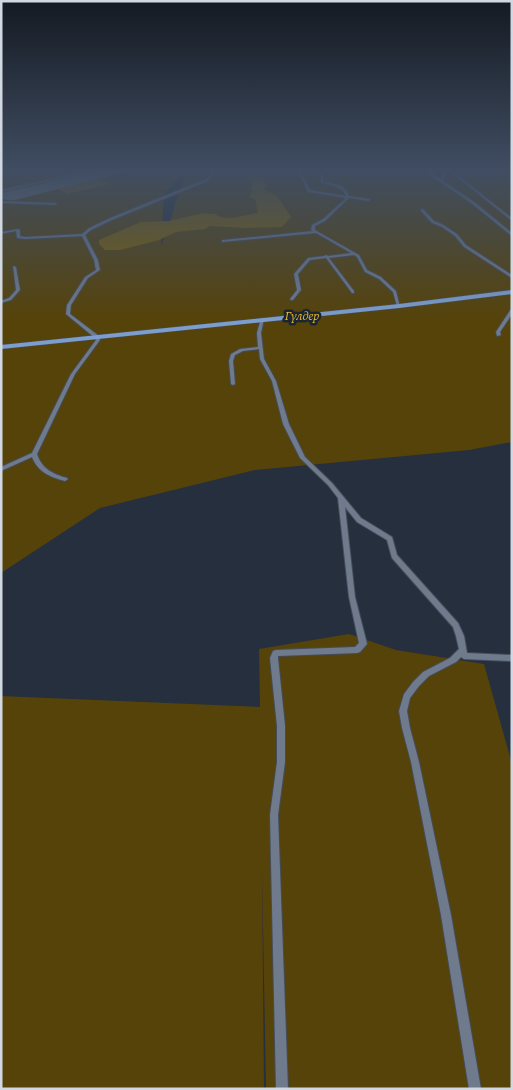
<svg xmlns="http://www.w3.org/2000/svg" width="513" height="1090" font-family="'Source Serif 4',serif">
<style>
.green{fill:#56430a;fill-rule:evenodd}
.water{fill:#7e6104}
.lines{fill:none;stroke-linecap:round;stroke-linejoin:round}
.runway{fill:#707985;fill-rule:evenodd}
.street-casing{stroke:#454d59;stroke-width:2}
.primary-casing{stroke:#454d59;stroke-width:1}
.street{fill:#6f7b8c;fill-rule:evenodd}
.primary{fill:#7d9ecc;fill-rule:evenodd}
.labels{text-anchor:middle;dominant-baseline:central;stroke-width:5;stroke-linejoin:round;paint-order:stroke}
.far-park-label{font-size:12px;font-style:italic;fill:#ecbb26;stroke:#1c2633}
</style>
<rect width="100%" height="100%" fill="#252f3d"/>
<g class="green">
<path d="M1 168H189L188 170 191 168H512V442L469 450 255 470 100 508 1 573ZM187 170C176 194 172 222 161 246L164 194Z"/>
<polygon points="349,634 396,650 484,664 512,764 512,1089 266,1089 262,869 264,1089 1,1089 1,696 260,707 259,649"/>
</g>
<g class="water">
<polygon points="258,168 264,169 264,172 256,177 264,181 266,185 264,189 278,197 291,217 282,227 246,228 210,226 205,229 176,232 159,240 120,250 105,250 99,244 99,240 141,222 169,221 203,213 215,214 220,217 231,218 258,213 255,199 249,197 253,191 251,187 253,183 247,178 256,172"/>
<polygon points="99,179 111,184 67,194 58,189"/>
</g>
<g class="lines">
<polygon class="runway" points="93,168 128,168 125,172 11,201 3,199 1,196 3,189"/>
<g class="street-casing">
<g id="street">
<polygon points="10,168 16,168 1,171 1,169"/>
<polygon points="102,168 106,168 1,192 1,190"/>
<path d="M202 168H205L217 172 208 181 112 220 91 230 85 235 98 260 100 270 88 278 71 305 70 314 99 336 100 340 75 374 37 454C42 469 53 474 67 478L68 479 65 481C50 477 38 472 32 457L1 471V467L32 453 71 374 96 340 95 338 66 314 67 305 85 277 96 270 94 260 82 236 25 239 17 238 16 231 1 234V232L18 229 20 230V236L25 237 82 234 89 228 110 218 206 179 214 172Z"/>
<path d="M297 168H299L310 190 346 196C341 185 331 186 321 182V176L314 168H316L323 176V181C335 185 344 183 349 196L370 199 369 201 349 198 325 221 315 226V230L359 255 367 270 381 277 396 291 400 307 397 306 393 292 379 279 365 272 357 257 354 255 329 258 354 291V293H352L326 258 310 260 298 274 301 290 293 300H291L290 299 297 290 294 274 308 258 324 256 326 255 328 256 351 253 316 233 222 242V240H223L313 231 311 230 312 225 323 219 346 198 308 192Z"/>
<polygon points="345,168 348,168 346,169"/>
<polygon points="425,168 427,168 441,180 443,173 450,171 450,168 452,168 452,171 512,218 512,221 451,172 445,174 443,181 473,201 512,233 512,236 471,203 434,178"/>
<polygon points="1,201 56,203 57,204 56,205 1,203"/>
<polygon points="421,209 423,209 434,221 442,224 457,234 466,245 512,275 512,278 464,247 455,236 442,227 432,223 421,211"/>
<polygon points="13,266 16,267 20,290 11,300 1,303 1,301 9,298 16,290"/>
<polygon points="511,309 512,309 512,314 500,332 501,335 497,336 496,332"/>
<polygon points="261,318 264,319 261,333 264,359 276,381 289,424 305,457 332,483 361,518 392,537 397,555 458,623 464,636 467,653 512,655 512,661 464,659 461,657 456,662 429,676 419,686 410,698 407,711 410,728 419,762 451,915 481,1089 469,1089 441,915 411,762 402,728 399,711 404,694 413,682 423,672 450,658 459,649 456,636 453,627 392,558 387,540 357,522 345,507 355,597 367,644 360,652 357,653 278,656 278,658 285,726 285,762 278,815 288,1089 276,1089 270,815 277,762 277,726 270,658 273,651 276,650 355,647 359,643 349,597 338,498 328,485 300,458 283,424 272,381 260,359 259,349 243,351 235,355 233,361 235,384 233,385 231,384 229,361 231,354 240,349 258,347 257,333"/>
</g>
</g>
<g class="primary-casing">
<polygon id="primary" points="512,290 512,294 399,308 1,349 1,345 399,304"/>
</g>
<use href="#street" class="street"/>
<use href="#primary" class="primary"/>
</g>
<linearGradient id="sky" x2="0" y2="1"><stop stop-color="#141a22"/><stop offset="0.53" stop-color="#404d62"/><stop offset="1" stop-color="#404d62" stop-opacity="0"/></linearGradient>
<rect width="513" height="320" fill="url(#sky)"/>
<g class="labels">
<g class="far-park-label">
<text x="302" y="316">Гүлдер</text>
</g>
</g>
<rect width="513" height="1090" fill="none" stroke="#d1d8e1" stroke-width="5"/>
</svg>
